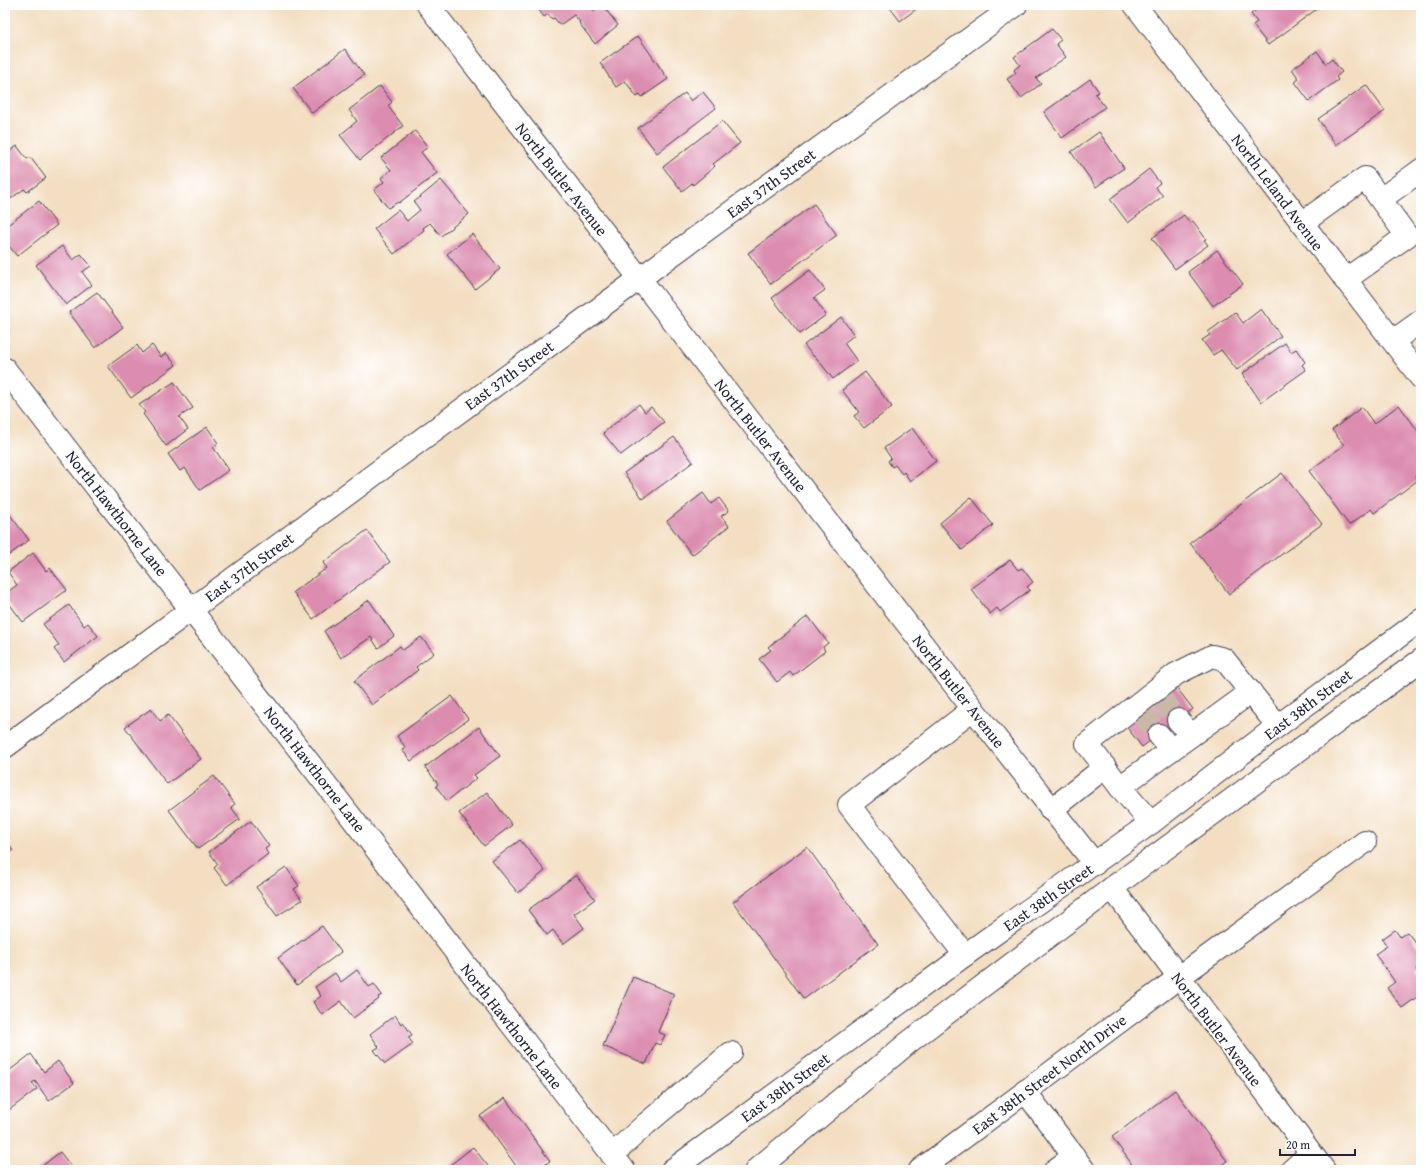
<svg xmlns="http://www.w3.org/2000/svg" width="1426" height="1175" font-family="'Gentium Book Plus',serif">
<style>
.building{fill:#db8caf}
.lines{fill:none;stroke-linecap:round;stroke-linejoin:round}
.minor-tunnel{stroke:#c9b8a6;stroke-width:22;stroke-dasharray:22 11;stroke-linecap:butt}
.minor-casing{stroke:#413e4f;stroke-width:24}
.major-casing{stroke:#413e4f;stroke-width:24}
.minor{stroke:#fff;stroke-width:22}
.major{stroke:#fff;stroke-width:22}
.labels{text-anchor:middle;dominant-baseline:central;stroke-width:3.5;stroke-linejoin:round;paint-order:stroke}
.street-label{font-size:16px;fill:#22223b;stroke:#fff}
</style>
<rect width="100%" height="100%" fill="#fff"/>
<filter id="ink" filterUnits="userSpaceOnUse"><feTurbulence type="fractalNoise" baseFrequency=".025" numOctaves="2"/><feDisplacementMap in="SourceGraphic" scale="8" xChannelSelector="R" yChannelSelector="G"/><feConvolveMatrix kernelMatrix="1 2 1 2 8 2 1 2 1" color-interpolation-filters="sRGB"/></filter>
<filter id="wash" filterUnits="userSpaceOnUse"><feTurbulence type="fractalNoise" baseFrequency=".012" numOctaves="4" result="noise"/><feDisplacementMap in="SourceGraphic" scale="16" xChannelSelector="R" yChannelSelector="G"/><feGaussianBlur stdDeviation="0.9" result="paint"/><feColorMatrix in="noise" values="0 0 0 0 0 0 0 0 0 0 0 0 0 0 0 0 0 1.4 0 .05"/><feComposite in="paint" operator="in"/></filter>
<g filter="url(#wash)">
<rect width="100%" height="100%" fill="#f3dec1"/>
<g id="blocks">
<g class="building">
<polygon points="535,5 590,5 594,11 602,5 618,25 595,44 579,23 580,22 574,15 560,25 554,18 552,19 548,14 544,17"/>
<polygon points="888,5 922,5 900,21"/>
<polygon points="1264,5 1316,5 1318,8 1268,45 1253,25 1257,22 1251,14"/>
<polygon points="1052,29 1061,40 1056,44 1066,57 1036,78 1041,84 1021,98 1007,79 1016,73 1014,70 1020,65 1014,57"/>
<polygon points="638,36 668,79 642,97 640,94 637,97 625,81 616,87 600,63"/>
<polygon points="345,49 364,75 312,113 293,88"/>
<polygon points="1317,51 1326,64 1332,59 1342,72 1336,77 1338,80 1309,101 1295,82 1299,79 1292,69"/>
<polygon points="1090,79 1099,92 1095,94 1105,107 1062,138 1044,112"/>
<polygon points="1366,85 1385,111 1336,145 1318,119"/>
<polygon points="380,86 392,102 388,106 403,126 360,160 340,135 357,121 349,110"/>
<polygon points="703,92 716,108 657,153 638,128 685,93 691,101"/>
<polygon points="722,121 740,143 713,164 715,166 706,174 693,185 692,183 682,191 663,167"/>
<polygon points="415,131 428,147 421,152 437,173 399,203 398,202 388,208 374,190 384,182 381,178 391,170 381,158"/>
<polygon points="1099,132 1124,168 1096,187 1071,152"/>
<polygon points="17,146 27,159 30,157 46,178 27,192 24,189 5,203 5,155"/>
<polygon points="1149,169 1160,183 1155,187 1163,196 1128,223 1110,199"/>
<polygon points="441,180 469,214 441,236 430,223 423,228 424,230 394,254 374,229 398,210 407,221 420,210 414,202"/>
<polygon points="39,201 57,225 17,256 5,241 5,227"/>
<polygon points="814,204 837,235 771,284 748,253"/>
<polygon points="1184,215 1190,223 1193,221 1206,239 1204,240 1208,245 1175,269 1152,238"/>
<polygon points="472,234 500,269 475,289 447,254"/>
<polygon points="62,246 73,260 81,254 91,266 82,272 92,285 66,305 36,265"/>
<polygon points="1217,250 1243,284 1213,306 1188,272"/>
<polygon points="810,270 825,290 814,298 826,315 800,334 772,298"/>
<polygon points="97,292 123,327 95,348 69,312"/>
<polygon points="1261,309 1281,336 1237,370 1221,350 1213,355 1202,340 1210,335 1208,332 1235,312 1243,323"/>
<polygon points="841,317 854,335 844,343 857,361 833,379 815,356 814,357 804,345"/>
<polygon points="1285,343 1291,352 1296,349 1305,362 1302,365 1306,370 1261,402 1242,374"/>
<polygon points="137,345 142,353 152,345 161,357 166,353 176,365 131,398 108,366"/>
<polygon points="865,372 892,407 864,428 854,416 859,412 842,390"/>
<polygon points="174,382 193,408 179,417 188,429 166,446 143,414 145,412 139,405"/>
<polygon points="639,404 645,412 651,407 664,422 621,455 603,433"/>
<polygon points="1399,405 1421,435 1421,472 1415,476 1418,480 1374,513 1371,509 1349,525 1309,471 1344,445 1332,430 1362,407 1374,424"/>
<polygon points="207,427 218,443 213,447 229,470 200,490 185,468 180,471 168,454"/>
<polygon points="912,428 936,461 910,481 904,472 902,474 895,465 892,467 888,461 891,458 884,448"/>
<polygon points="674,437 693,462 643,499 624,473"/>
<polygon points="1282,473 1322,524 1229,594 1190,543"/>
<polygon points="703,493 711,504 719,498 729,511 721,516 729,526 692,555 667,521"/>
<polygon points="971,497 993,525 962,550 940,523"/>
<polygon points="5,508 29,540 5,558"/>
<polygon points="367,530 390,562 313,619 293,592 327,568 323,563"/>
<polygon points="33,553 46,571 50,568 67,590 23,622 5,598 5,594 17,585 8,572"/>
<polygon points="1010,560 1018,570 1022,568 1033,582 1027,587 1030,590 1000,612 997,608 990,614 971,589"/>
<polygon points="369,600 394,636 378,648 371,637 341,658 324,631"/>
<polygon points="69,605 84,626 88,623 98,636 64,662 54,649 59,645 43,624"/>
<polygon points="808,616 828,643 823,647 825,651 793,676 790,672 777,682 759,659 771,650 768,647"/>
<polygon points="421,637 434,653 416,667 418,670 372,705 354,681 400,646 403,650"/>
<polygon points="1173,683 1193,709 1142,747 1122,721"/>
<polygon points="452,696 468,719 411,761 402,750 406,748 397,736"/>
<polygon points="151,709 160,721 168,715 201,759 167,784 125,727"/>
<polygon points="479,727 500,756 474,775 477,778 447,801 436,786 438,784 425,767"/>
<polygon points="214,776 235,804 231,807 240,819 198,849 169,810"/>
<polygon points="487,792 512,825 484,846 459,813"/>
<polygon points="251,821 269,846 265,849 268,854 227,885 214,868 218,864 209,852"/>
<polygon points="5,840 13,851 5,857"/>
<polygon points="520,840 545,871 518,893 492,861"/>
<polygon points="807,847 878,944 804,999 733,902"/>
<polygon points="286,867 299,886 294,889 302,900 277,916 256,887"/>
<polygon points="576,875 595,899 574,914 584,928 563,944 553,930 547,935 528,910"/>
<polygon points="322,926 341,952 297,985 278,958"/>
<polygon points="1395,930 1400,937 1407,932 1421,950 1421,965 1416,969 1421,975 1421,994 1402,1008 1387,988 1395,982 1375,954 1387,946 1382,939"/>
<polygon points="357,970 369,987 374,984 382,995 378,997 379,999 353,1018 341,1001 322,1015 313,1002 321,996 315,987 335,973 341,982"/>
<polygon points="633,977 674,994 658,1032 665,1035 660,1045 655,1043 646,1064 603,1046"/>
<polygon points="395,1015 401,1024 403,1022 412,1035 408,1037 413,1044 385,1064 374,1050 379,1047 370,1034"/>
<polygon points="31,1054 44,1072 58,1061 74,1083 49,1101 35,1081 32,1083 37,1089 5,1113 5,1074"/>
<polygon points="1175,1090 1227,1161 1214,1170 1136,1170 1112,1137"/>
<polygon points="505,1098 550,1161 538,1170 519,1170 480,1116"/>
<polygon points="473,1147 491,1170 444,1170"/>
<polygon points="60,1152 74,1170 37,1170"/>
</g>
</g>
</g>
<g filter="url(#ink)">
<use href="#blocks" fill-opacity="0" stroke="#413e4f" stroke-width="1"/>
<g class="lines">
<g class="minor-tunnel">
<polyline points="1158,694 1178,720"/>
<polyline points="1138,709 1159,735"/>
</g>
<g class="minor-casing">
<g id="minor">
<polyline points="428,5 973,709 1095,864"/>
<polyline points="1135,5 1421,378"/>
<polyline points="1381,199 1421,170"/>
<polyline points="1302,223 1365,178 1407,236 1345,280"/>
<polyline points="1393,341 1421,321"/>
<polyline points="5,369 624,1170"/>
<polyline points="1178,720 1191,735"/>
<polyline points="1159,735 1171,750"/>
<polyline points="5,747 639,279 1016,5"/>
<polyline points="1120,787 1251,692"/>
<polyline points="1051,810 1105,767"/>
<polyline points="1151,823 1120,787 1087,744 1176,674 1212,656 1224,659 1268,714 1279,725"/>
<polyline points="1112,888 1324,1170"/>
<polyline points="965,955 849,805 973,709"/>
<polyline points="1025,1091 1084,1170"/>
<polyline points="612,1155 646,1124 731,1053"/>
<polyline points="920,1170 1178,978 1365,842"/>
<polyline points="1055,1170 1074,1156"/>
<polyline points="1292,1170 1311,1153"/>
</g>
</g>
<g class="major-casing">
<g id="major">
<polyline points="672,1170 965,955 1151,823 1279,725 1421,620"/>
<polyline points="756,1170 909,1042 1112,888 1421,660"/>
</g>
</g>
<use href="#minor" class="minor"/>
<use href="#major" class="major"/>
</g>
</g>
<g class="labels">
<g class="street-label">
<text transform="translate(562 179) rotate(52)">North Butler Avenue</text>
<text transform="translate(771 183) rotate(-36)">East 37th Street</text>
<text transform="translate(1278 192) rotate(53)">North Leland Avenue</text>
<text transform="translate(509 375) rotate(-36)">East 37th Street</text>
<text transform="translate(761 435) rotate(52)">North Butler Avenue</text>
<text transform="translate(117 513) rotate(52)">North Hawthorne Lane</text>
<text transform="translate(249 567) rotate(-36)">East 37th Street</text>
<text transform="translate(959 691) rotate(52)">North Butler Avenue</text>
<text transform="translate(1308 704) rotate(-37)">East 38th Street</text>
<text transform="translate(315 769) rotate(52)">North Hawthorne Lane</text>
<text transform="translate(1048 897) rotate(-35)">East 38th Street</text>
<text transform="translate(512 1026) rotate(52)">North Hawthorne Lane</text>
<text transform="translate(1217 1029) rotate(53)">North Butler Avenue</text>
<text transform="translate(1049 1074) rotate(-37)">East 38th Street North Drive</text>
<text transform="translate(785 1087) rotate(-36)">East 38th Street</text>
</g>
</g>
<rect width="1426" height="1175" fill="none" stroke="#fff" stroke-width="20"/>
<path d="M1280 1149v6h75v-6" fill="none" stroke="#22223b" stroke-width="2"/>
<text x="1286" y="1149" font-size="12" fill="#22223b" stroke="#ffffff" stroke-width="3" paint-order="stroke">20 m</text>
</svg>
